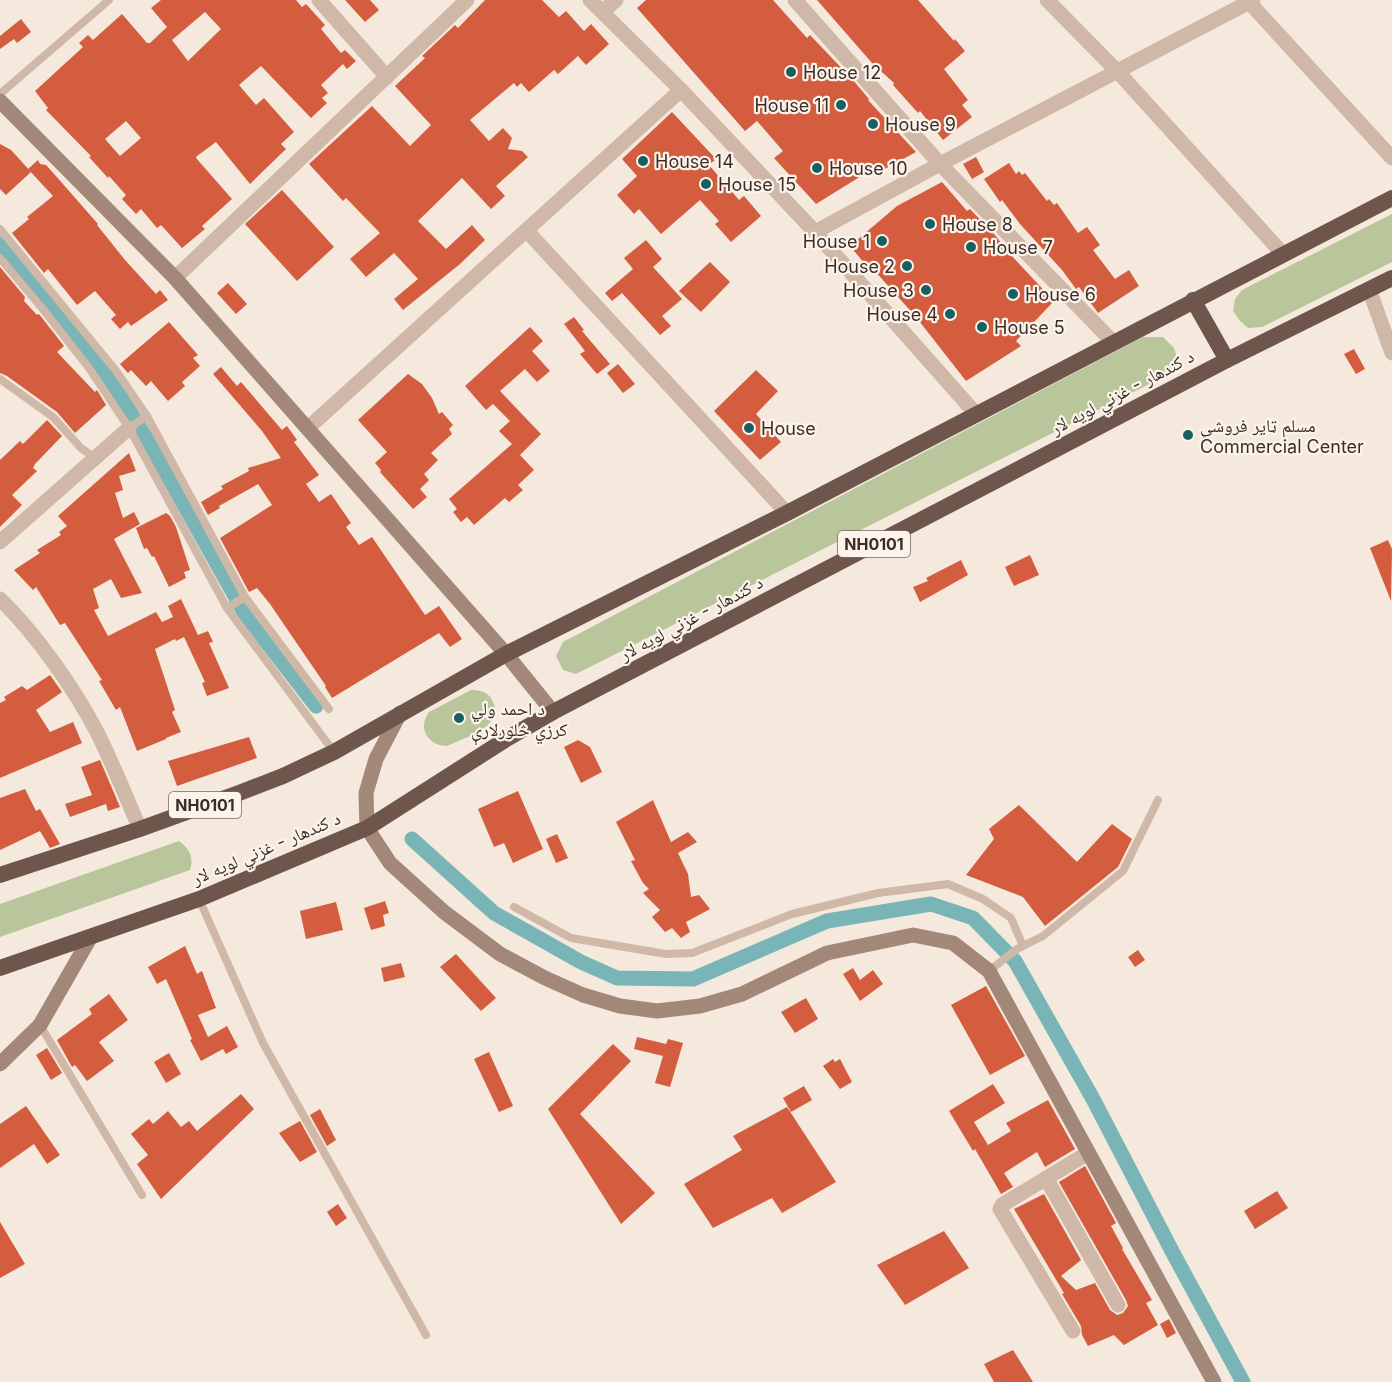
<svg xmlns="http://www.w3.org/2000/svg" width="1392" height="1382" font-family="Inter,'Noto Naskh Arabic',sans-serif">
<style>
.green{fill:#b9c69b}
.lines{fill:none;stroke-linecap:round;stroke-linejoin:round}
.canal{stroke:#79b5b6;stroke-width:15}
.building{fill:#d35d3e;fill-rule:evenodd}
.service{stroke:#cfb8a7;stroke-width:8}
.minor{stroke:#cfb8a7;stroke-width:15}
.tertiary{stroke:#cfb8a7;stroke-width:15}
.secondary{stroke:#a38778;stroke-width:15}
.trunk{stroke:#6e564c;stroke-width:16}
.poi-dot{fill:#195f62;stroke:#fcf3eb;stroke-width:2}
.labels{text-anchor:middle;dominant-baseline:central;stroke-width:4.5;stroke-linejoin:round;paint-order:stroke}
.shield{fill:#fcf3eb;stroke:#756963;stroke-width:1.5}
.shield-label{font-size:16px;font-weight:bold;fill:#3b2e29}
.poi-label{font-size:18px;fill:#3b2e29;stroke:#fcf3eb;text-anchor:start}
.street-label{font-size:18px;fill:#3b2e29;stroke:#fcf3eb}
</style>
<rect width="100%" height="100%" fill="#f5e9dd"/>
<g class="green">
<polygon points="1392,214 1392,262 1262,327 1248,328 1240,321 1233,311 1235,299 1242,290"/>
<polygon points="1143,337 1163,337 1174,348 1178,361 1169,374 576,674 563,670 556,656 563,642"/>
<path d="M471 690C480 690 488 692 492 700 507 726 464 738 447 746 428 746 417 728 429 712Z"/>
<path d="M179 841C190 849 194 858 190 870L0 937V904Z"/>
</g>
<g class="lines">
<g class="canal">
<polyline points="0,244 110,379 154,451 245,614 316,706"/>
<polyline points="412,839 494,913 581,962 617,978 693,979 827,921 931,904 973,918 1015,961 1093,1099 1173,1253 1243,1382"/>
</g>
</g>
<g class="building">
<path d="M161 0H296L302 7 306 4 325 25 321 29 341 53 345 50 356 61 347 69 343 64 321 85 328 93 322 98 327 103 311 118 261 66 239 85 256 105 264 98 294 132 281 144 286 149 250 184 216 142 197 156 196 158 232 199 202 226 205 229 182 248 161 225 157 228 141 209 136 214 122 199 126 195 109 176 108 178 89 157 91 156 46 110 48 108 35 91 83 47 79 43 88 35 93 40 122 14 147 43H150L167 27 151 8ZM205 12 221 29 188 61 172 40ZM126 121 141 138 120 156 105 139Z"/>
<polygon points="345,0 370,0 379,10 365,22"/>
<polygon points="485,0 542,0 559,17 566,11 584,31 591,24 609,44 586,65 578,56 558,74 554,70 529,92 521,83 517,87 514,83 470,120 489,141 503,128 512,138 508,149 522,151 528,157 496,186 505,196 491,209 462,178 418,221 446,249 472,225 485,240 460,264 403,310 394,299 418,279 394,253 366,277 350,259 380,233 346,198 343,201 309,164 372,106 410,146 431,125 395,86 425,58 422,56 455,25 458,28"/>
<polygon points="646,0 773,0 807,38 810,35 853,80 869,99 868,100 916,152 870,177 866,173 816,204 774,158 783,151 757,121 745,131 637,8"/>
<polygon points="817,0 918,0 954,41 955,39 965,51 944,69 968,100 962,105 972,117 943,140 920,111 918,113 893,85 894,83 872,63"/>
<polygon points="21,19 31,32 17,43 14,39 0,49 0,36"/>
<polygon points="672,112 716,159 709,165 739,200 744,196 761,216 731,242 715,224 719,221 700,200 661,234 639,209 634,214 617,195 637,176 622,159"/>
<polygon points="0,144 11,150 31,172 6,195 0,189"/>
<polygon points="976,157 984,172 972,179 963,164"/>
<polygon points="38,160 40,164 46,165 55,175 98,224 97,225 125,260 156,294 160,290 168,300 131,326 128,322 120,329 111,319 116,315 95,291 77,305 48,269 44,273 12,233 29,219 27,217 53,196 28,169"/>
<polygon points="1009,163 1016,174 1019,171 1022,175 1025,173 1047,201 1049,199 1054,205 1057,203 1078,233 1087,227 1100,245 1093,250 1115,279 1129,270 1139,286 1098,313 1079,287 1076,289 1062,270 1020,224 1002,200 1000,202 984,179"/>
<polygon points="942,182 967,211 970,209 995,235 1009,253 1054,301 1016,341 1021,346 966,381 916,317 873,269 870,270 850,246 897,206"/>
<polygon points="282,190 334,247 297,281 245,224"/>
<polygon points="646,240 662,259 653,267 682,299 662,316 671,326 660,335 622,293 612,301 605,293 633,269 624,258"/>
<polygon points="710,262 730,282 701,312 679,291"/>
<polygon points="0,267 25,297 24,301 37,315 39,314 64,346 57,352 95,392 97,390 106,405 75,433 57,412 7,376 0,373"/>
<polygon points="228,283 247,304 236,314 217,293"/>
<polygon points="574,317 584,330 582,331 610,364 597,374 580,354 585,351 564,324"/>
<polygon points="169,322 198,355 193,358 200,366 182,382 185,386 168,401 151,381 146,386 131,370 128,373 120,364"/>
<polygon points="530,327 543,341 532,351 550,371 537,382 525,369 500,391 541,434 520,455 534,470 518,485 523,490 509,502 505,498 474,525 467,517 461,522 453,512 457,509 449,499 512,444 499,431 510,421 493,404 486,410 465,386"/>
<polygon points="1354,349 1365,369 1356,374 1344,354"/>
<polygon points="618,364 635,384 623,393 607,373"/>
<polygon points="221,367 237,386 241,382 282,430 287,426 297,440 294,442 319,475 306,484 319,502 331,494 351,523 346,527 359,545 372,537 425,615 439,606 462,639 450,647 439,633 332,698 325,687 326,686 270,604 257,588 249,592 220,538 272,505 258,484 219,506 220,508 208,515 201,502 223,489 221,486 249,471 248,468 281,458 262,431 213,374"/>
<polygon points="756,370 778,391 756,414 781,442 760,460 714,411"/>
<polygon points="408,374 422,384 432,398 439,414 442,412 453,425 449,429 452,434 431,453 438,460 424,474 429,480 420,489 427,497 413,509 380,472 381,470 375,463 387,452 358,420"/>
<polygon points="47,420 62,436 35,464 33,468 37,471 12,495 22,505 0,527 0,460 20,441 23,444"/>
<polygon points="129,453 136,471 119,476 123,490 115,493 123,518 134,512 140,524 114,539 142,593 121,598 111,579 93,589 99,608 94,610 108,636 156,612 162,622 173,617 168,606 181,599 198,635 208,631 213,642 209,643 229,688 207,696 202,683 205,682 184,637 176,641 175,639 155,649 175,710 172,712 181,732 166,738 166,739 137,751 120,707 116,710 99,681 102,680 65,623 60,625 36,587 33,590 14,570 40,553 37,550 61,535 59,532 67,526 58,516"/>
<polygon points="166,513 170,516 176,527 190,570 184,572 186,578 169,587 154,556 152,557 147,548 144,549 136,528"/>
<polygon points="1388,540 1392,549 1391,601 1370,548"/>
<polygon points="1030,555 1039,575 1014,586 1005,567"/>
<polygon points="961,560 968,575 920,602 913,587 928,581 926,578"/>
<polygon points="50,675 62,692 36,710 50,732 73,722 82,743 0,778 0,703 6,700 4,697 22,686 27,690"/>
<polygon points="249,737 257,758 177,786 168,761"/>
<polygon points="578,740 590,747 602,772 581,783 564,747"/>
<polygon points="100,760 120,807 108,811 106,804 70,817 65,804 92,795 81,767"/>
<polygon points="25,789 36,811 40,809 60,844 50,848 40,831 0,850 0,798"/>
<polygon points="518,791 543,849 513,863 504,843 494,847 478,809"/>
<polygon points="653,800 671,842 688,832 697,842 678,853 688,874 691,897 699,895 710,909 686,922 690,932 681,938 672,928 665,932 652,917 660,910 643,893 649,889 643,883 631,861 635,860 616,822"/>
<polygon points="1019,805 1077,862 1112,824 1132,839 1118,867 1045,926 1023,897 966,875 994,839 989,829"/>
<polygon points="557,834 568,858 556,863 546,839"/>
<polygon points="385,901 389,913 383,915 385,926 371,930 364,908"/>
<polygon points="336,902 343,930 306,939 300,911"/>
<polygon points="185,946 197,974 202,971 216,1008 198,1015 208,1037 227,1026 238,1047 226,1054 223,1049 201,1061 190,1040 192,1039 166,979 157,984 148,967"/>
<polygon points="1138,950 1145,960 1135,967 1128,957"/>
<polygon points="456,954 496,998 481,1011 440,967"/>
<polygon points="401,963 405,977 384,982 381,968"/>
<polygon points="853,968 860,980 873,970 883,984 860,1001 843,974"/>
<polygon points="986,986 1025,1056 990,1075 951,1005"/>
<polygon points="109,994 128,1020 99,1042 114,1061 87,1081 75,1065 72,1067 57,1040 92,1014 89,1009"/>
<polygon points="806,998 818,1019 795,1033 781,1012"/>
<polygon points="637,1037 666,1044 668,1039 683,1043 670,1087 655,1083 663,1056 634,1049"/>
<polygon points="613,1044 631,1061 580,1114 655,1193 621,1224 548,1109"/>
<polygon points="47,1048 62,1073 51,1080 36,1055"/>
<polygon points="489,1052 513,1106 499,1112 474,1059"/>
<polygon points="169,1053 181,1074 166,1083 154,1062"/>
<polygon points="833,1059 835,1062 840,1059 852,1082 840,1089 823,1066"/>
<polygon points="993,1084 1005,1103 974,1122 988,1145 1011,1131 1006,1123 1048,1100 1075,1149 1045,1167 1037,1152 1004,1173 1013,1187 1001,1194 975,1149 973,1151 949,1111"/>
<polygon points="804,1086 812,1100 791,1112 783,1098"/>
<polygon points="241,1094 254,1109 161,1199 137,1164 148,1155 131,1134 149,1119 153,1124 168,1111 181,1127 189,1121 197,1131"/>
<polygon points="26,1106 60,1155 47,1164 34,1144 0,1168 0,1124"/>
<polygon points="787,1107 836,1182 782,1213 772,1198 713,1228 684,1184 742,1150 733,1136"/>
<polygon points="320,1109 336,1140 327,1146 310,1115"/>
<polygon points="300,1121 317,1152 300,1162 279,1133"/>
<polygon points="1085,1166 1116,1223 1111,1226 1123,1248 1122,1249 1152,1300 1146,1303 1158,1325 1124,1345 1114,1335 1088,1346 1082,1335 1081,1326 1062,1294 1064,1293 1014,1209 1044,1194 1081,1260 1061,1276 1076,1290 1095,1283 1110,1310 1117,1315 1123,1313 1128,1306 1126,1300 1059,1182"/>
<polygon points="1277,1191 1288,1208 1255,1229 1244,1211"/>
<polygon points="338,1204 347,1218 336,1226 327,1212"/>
<polygon points="0,1222 25,1264 0,1278"/>
<polygon points="944,1231 969,1268 905,1305 877,1265"/>
<polygon points="1169,1319 1176,1333 1167,1338 1160,1324"/>
<polygon points="1013,1350 1033,1382 994,1382 984,1364"/>
</g>
<g class="lines">
<g class="service">
<polyline points="0,94 109,0"/>
<polyline points="0,229 117,372 147,416 245,597 329,709"/>
<polyline points="0,258 42,308 89,368 129,428 227,608 334,752"/>
<polyline points="0,379 53,417 81,448 95,458"/>
<polyline points="129,428 147,416"/>
<polyline points="227,608 245,597"/>
<polyline points="199,899 263,1043 426,1335"/>
<polyline points="514,907 571,938 666,954 692,953 792,914 878,893 948,884 983,899 1011,918 1023,946"/>
<polyline points="989,971 1017,949 1043,936 1123,871 1158,800"/>
<polyline points="40,1025 142,1195"/>
</g>
<g class="minor">
<polyline points="319,0 387,77"/>
<polyline points="795,0 940,164 1113,342"/>
<polyline points="1047,0 1118,72 1283,254"/>
<polyline points="1247,0 1392,158"/>
<polyline points="603,11 616,0"/>
<polyline points="527,231 787,513"/>
<polyline points="815,232 940,164 1253,0"/>
<polyline points="175,278 467,0"/>
<polyline points="1369,289 1392,353"/>
<polyline points="308,428 681,90"/>
<polyline points="0,542 129,428"/>
<path d="M0 599C36 634 74 688 97 732 113 764 126 797 140 829"/>
<polyline points="1046,1178 1118,1305"/>
<polyline points="1073,1331 1000,1209 1002,1205 1088,1153"/>
</g>
<polyline class="tertiary" points="590,0 681,90 815,232 976,414"/>
<g class="secondary">
<polyline points="0,101 175,278 506,654 553,712"/>
<polyline points="400,713 376,759 366,793 367,828 390,863 444,912 500,954 545,978 583,995 620,1006 657,1011 700,1006 742,994 827,953 913,935 953,943 989,971 1214,1382"/>
<polyline points="0,1064 40,1025 90,938"/>
</g>
<g class="trunk">
<polyline points="1193,300 1227,360"/>
<polyline points="0,875 140,829 239,793 283,776 334,752 506,654 787,513 1392,198"/>
<polyline points="0,968 199,899 367,828 508,738 553,712 1227,360 1392,278"/>
</g>
</g>
<g class="poi-dot">
<circle cx="791" cy="72" r="6"/>
<circle cx="841" cy="105" r="6"/>
<circle cx="873" cy="124" r="6"/>
<circle cx="643" cy="161" r="6"/>
<circle cx="817" cy="168" r="6"/>
<circle cx="706" cy="184" r="6"/>
<circle cx="930" cy="224" r="6"/>
<circle cx="882" cy="241" r="6"/>
<circle cx="971" cy="247" r="6"/>
<circle cx="907" cy="266" r="6"/>
<circle cx="926" cy="290" r="6"/>
<circle cx="1013" cy="294" r="6"/>
<circle cx="950" cy="314" r="6"/>
<circle cx="982" cy="327" r="6"/>
<circle cx="749" cy="428" r="6"/>
<circle cx="1188" cy="435" r="6"/>
<circle cx="459" cy="718" r="6"/>
</g>
<g class="labels">
<g class="shield">
<rect x="838" y="531" width="72" height="26" rx="4.5"/>
<rect x="169" y="792" width="72" height="26" rx="4.5"/>
</g>
<g class="shield-label">
<text x="874" y="544">NH0101</text>
<text x="205" y="805">NH0101</text>
</g>
<g class="poi-label">
<text x="803" y="72">House 12</text>
<text x="829" y="105" text-anchor="end">House 11</text>
<text x="885" y="124">House 9</text>
<text x="655" y="161">House 14</text>
<text x="829" y="168">House 10</text>
<text x="718" y="184">House 15</text>
<text x="942" y="224">House 8</text>
<text x="870" y="241" text-anchor="end">House 1</text>
<text x="983" y="247">House 7</text>
<text x="895" y="266" text-anchor="end">House 2</text>
<text x="914" y="290" text-anchor="end">House 3</text>
<text x="1025" y="294">House 6</text>
<text x="938" y="314" text-anchor="end">House 4</text>
<text x="994" y="327">House 5</text>
<text x="1200" y="425">مسلم ټایر فروشي<tspan x="1200" dy="21">Commercial Center</tspan></text>
<text x="761" y="428">House</text>
<text x="471" y="708">د احمد ولي<tspan x="471" dy="21">کرزي څلورلارې</tspan></text>
</g>
<g class="street-label">
<text transform="translate(1122 392) rotate(-28)">د کندهار - غزني لويه لار</text>
<text transform="translate(691 618) rotate(-28)">د کندهار - غزني لويه لار</text>
<text transform="translate(266 848) rotate(-23)">د کندهار - غزني لويه لار</text>
</g>
</g>
</svg>
